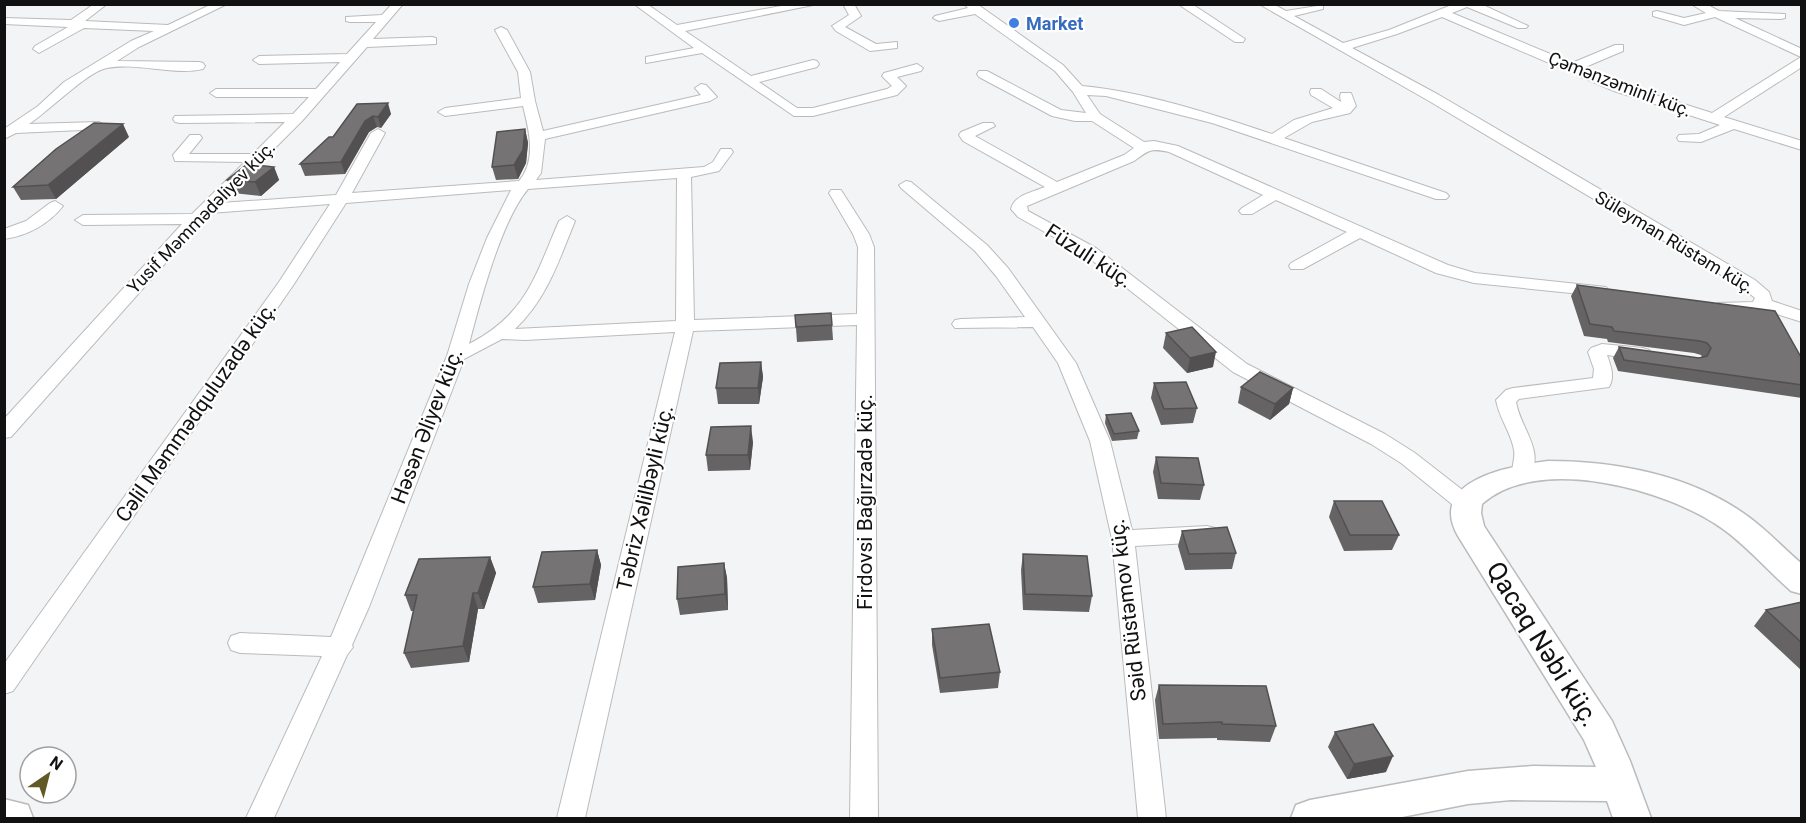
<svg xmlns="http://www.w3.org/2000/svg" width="1806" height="823" font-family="Roboto,sans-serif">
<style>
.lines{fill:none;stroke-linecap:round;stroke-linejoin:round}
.street-casing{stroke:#babbbd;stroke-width:2}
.secondary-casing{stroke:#babbbd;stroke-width:3}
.street{fill:#fff;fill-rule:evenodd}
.secondary{fill:#fff;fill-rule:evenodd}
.wall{fill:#656364}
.shaded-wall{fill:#525051}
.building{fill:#757374;stroke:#525051;stroke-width:1.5}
.shop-dot{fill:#3f7fe0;stroke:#fff;stroke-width:2}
.labels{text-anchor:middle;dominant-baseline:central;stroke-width:4.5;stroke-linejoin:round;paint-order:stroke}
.far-shop-label{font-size:18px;font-weight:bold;fill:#366cbe;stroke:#fff;text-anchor:start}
.far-street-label{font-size:18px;fill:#111112;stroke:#fff}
.street-label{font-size:21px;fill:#111112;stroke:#fff}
.near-street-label{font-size:26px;fill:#111112;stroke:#fff}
</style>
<rect width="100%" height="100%" fill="#f2f4f5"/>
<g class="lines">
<g class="street-casing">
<g id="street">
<path d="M94 4H107L85 21 168 25 212 4H227L139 47 117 61 199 62 203 63 205 66 203 69C174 76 137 62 107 68 88 71 48 112 29 124L99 122 106 126 104 129 16 133 4 139V129L38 106 64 82 131 41 154 31 84 28 39 53 33 49 35 46 68 27 4 24V18L71 20Z"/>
<path d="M392 4H403L373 39 432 37 436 38V44L367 47 302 121 220 203 336 195 371 133 378 129 385 133 352 193 519 181C537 160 529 130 523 106L445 116 438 112 445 108 521 98 518 72 495 30 501 27 507 30 530 72 535 101 543 131 701 95 695 88 701 84 706 85 717 97 710 101 545 139 541 173 536 180 704 167 713 162 721 149H731L733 152 719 171 691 177 694 320 857 314 858 247 853 234 829 193 831 190H841L869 234 874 247 878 818H850L857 325 693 331 585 818H557L675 332 525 340 502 339 464 359 369 607 352 645 353 647 347 655 274 818H246L322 656 240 653 231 650 228 643 231 636 240 633 331 637 447 356 469 284 487 238 511 190 346 203 294 284 13 691 4 694V664L279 282 330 204 210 213 11 437 4 438V419L182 224 83 225 75 220 83 215 192 214 245 162 175 161 173 155 190 135H200L202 138 189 154H253L285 122 180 123 175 122 173 119 175 116 293 114 309 97H216L210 93 216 89H316L340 62 259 64 253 60 259 56 347 54 376 22H350L346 21V17L382 15ZM677 178 676 321 515 329C547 299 559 260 575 221L567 216 559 221C535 276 527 314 469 344 480 302 501 221 528 189Z"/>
<polygon points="634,4 647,4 677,25 792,4 818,4 685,31 751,76 813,60 817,61 819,64 817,67 759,82 797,108 813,108 887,89 892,86 882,76 884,73 917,64 923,68 921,71 897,77 906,86 897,95 813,116 794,116 702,53 646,63 646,57 694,48"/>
<polygon points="843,4 854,4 861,16 845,27 876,44 897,42 897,48 870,51 836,31 832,26 849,15"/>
<path d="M964 4H977L1063 65 1082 86C1142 91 1215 115 1272 134L1294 120 1333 108 1311 95 1310 92 1311 89H1321L1341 102 1340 96 1341 93H1351L1356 106 1350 113 1312 122 1284 138 1446 193 1449 196 1446 199H1436L1212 123 1106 96 1087 95 1100 114 1144 142 1154 141 1178 146 1448 265 1475 273 1606 287 1609 291 1606 295 1600 296 1474 283 1436 273 1360 238 1303 269H1291L1289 266 1291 263 1347 232 1276 200 1252 214H1242L1239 211 1242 208 1263 195 1169 152C1149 148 1150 150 1134 161L1027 206 1028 211 1096 248 1247 364 1385 434 1415 453 1474 499 1477 504 1474 509 1466 512 1458 509 1401 463 1371 444 1233 372 1084 254 1018 217 1011 209C1014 195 1033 192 1045 187L963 141 959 135 961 132 983 123H993L995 126 975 136 1057 182 1124 155 1134 148 1092 121H1075L1052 116 979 77 977 74 979 71H987L1061 110 1086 113 1073 92 1055 71 975 14 939 21 933 18 935 16 968 8Z"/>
<polygon points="1178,4 1192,4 1245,39 1243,42 1235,42"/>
<polygon points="1259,4 1273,4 1286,11 1323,5 1323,9 1294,16 1343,43 1389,30 1454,4 1481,4 1528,26 1526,28 1518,28 1467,7 1452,13 1572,63 1615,45 1623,45 1623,51 1583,68 1624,85 1712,113 1801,57 1715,17 1684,25 1653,16 1653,12 1657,11 1684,18 1706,13 1691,4 1706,4 1719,11 1785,14 1785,18 1781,19 1735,18 1802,49 1802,67 1724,117 1802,141 1802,150 1734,129 1701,142 1679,141 1677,138 1679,135 1699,134 1720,125 1614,91 1442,17 1397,34 1352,48 1439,95 1755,280 1769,292 1772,301 1802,311 1802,322 1764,310 1754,312 1718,311 1715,307 1718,303 1753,302 1755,298 1743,288 1429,101"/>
<polygon points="906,181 911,182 987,245 1008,268 1076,363 1110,441 1132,530 1207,526 1215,528 1218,534 1215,540 1207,542 1135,546 1166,818 1138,818 1112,539 1090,441 1058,363 1033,327 955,328 952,324 955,320 961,319 1025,317 996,276 975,251 901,188 899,185"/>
<path d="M55 201 63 206C49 224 27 236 4 239V229L26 221 50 203Z"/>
<path d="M1602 344 1643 348 1649 350 1652 354 1649 358 1643 360 1607 355C1611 366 1615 377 1609 387L1519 399 1516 402C1520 428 1546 451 1529 478L1522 480 1515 478C1509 469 1516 460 1514 450 1511 432 1499 418 1496 400L1506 390 1513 388 1593 378 1594 369 1588 352 1591 348Z"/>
</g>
</g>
<g class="secondary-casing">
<g id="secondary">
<path d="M1548 461C1616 461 1690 475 1746 515 1766 529 1783 548 1802 564V594L1791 591C1768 571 1748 547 1723 529 1669 490 1538 453 1482 504L1481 513 1484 526 1612 721 1630 761 1651 818H1613L1607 801 1511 800 1468 804 1397 818H1291L1296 805 1310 800 1468 771 1533 766 1596 767 1584 740 1458 536C1426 479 1512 466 1548 461Z"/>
<polygon points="4,799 28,805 33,818 4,818"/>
</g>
</g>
<use href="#street" class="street"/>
<use href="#secondary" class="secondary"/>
</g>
<g class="wall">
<polygon points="357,104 391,114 381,128 377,127 369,132 345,174 305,176 300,164 333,137"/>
<polygon points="525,129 528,143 526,163 518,179 496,180 492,167"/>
<polygon points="129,137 56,199 21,200 13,187"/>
<polygon points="274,167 279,180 261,196 233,193 227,180"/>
<polygon points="1577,285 1802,359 1802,398 1618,371 1613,358 1619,347 1699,358 1702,357 1701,355 1694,353 1608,342 1607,339 1584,336 1571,296"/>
<polygon points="795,315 832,325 833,340 797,342"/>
<polygon points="1166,333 1213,367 1187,373 1163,348"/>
<polygon points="761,362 763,377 759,404 718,404 716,388"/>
<polygon points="1154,383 1197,408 1193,423 1161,425 1151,398"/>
<polygon points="1241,387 1293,388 1289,404 1270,420 1238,403"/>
<polygon points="1106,415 1139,431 1137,439 1112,441 1105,423"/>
<polygon points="753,442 750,470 708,471 706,455"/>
<polygon points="1156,457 1204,485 1200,500 1158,499 1153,472"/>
<polygon points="1334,501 1399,535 1392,550 1344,551 1329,517"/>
<polygon points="1182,531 1236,553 1232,569 1185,570 1178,546"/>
<polygon points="597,550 601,565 595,600 538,603 533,587"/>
<polygon points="1023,554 1092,596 1089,612 1023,610 1021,570"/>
<polygon points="490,557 496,573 484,609 478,609 469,662 411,668 404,653 414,611 411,611 405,595"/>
<polygon points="724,563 727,578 728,610 680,615 677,599"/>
<polygon points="1802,602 1802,671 1754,626 1766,610"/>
<polygon points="932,629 1000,672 998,688 940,693 932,645"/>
<polygon points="1159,685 1276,726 1270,742 1217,740 1217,738 1159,739 1155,700"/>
<polygon points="1335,732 1386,772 1347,779 1328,747"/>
</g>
<g class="shaded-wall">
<polygon points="388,103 391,114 381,128 378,117"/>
<polygon points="373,116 377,127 369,132 345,174 341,162 365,121"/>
<polygon points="123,124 129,137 56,199 48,185"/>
<polygon points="525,129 528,143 526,163 518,179 514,165"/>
<polygon points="274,167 279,180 261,196 255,182"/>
<polygon points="1216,352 1213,367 1187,373 1190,358"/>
<polygon points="761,362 763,377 759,404 758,388"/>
<polygon points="1293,388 1289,404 1270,420 1275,404"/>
<polygon points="751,426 753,442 750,470 748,455"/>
<polygon points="597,550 601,565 595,600 590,584"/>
<polygon points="490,557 496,573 484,609 478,593"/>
<polygon points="724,563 727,578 728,610 725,594"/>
<polygon points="473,593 478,609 469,662 463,646"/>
<polygon points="1393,756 1386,772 1347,779 1354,764"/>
</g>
<g class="building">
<polygon points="388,103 378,117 373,116 365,121 341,162 300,164 329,137 333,137 357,104"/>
<polygon points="94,123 123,124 48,185 13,187 56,149"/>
<polygon points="525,129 523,150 514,165 492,167 497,132"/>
<polygon points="247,164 274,167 255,182 227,180"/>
<polygon points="1577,285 1775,311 1802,359 1802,385 1624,360 1619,347 1699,358 1707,356 1711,348 1707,343 1700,341 1614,331 1612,327 1590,324"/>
<polygon points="831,313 832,325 796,327 795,315"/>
<polygon points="1192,327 1216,352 1190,358 1166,333"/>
<polygon points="761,362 758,388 716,388 720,363"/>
<polygon points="1260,372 1293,388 1275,404 1241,387"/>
<polygon points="1186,382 1197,408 1164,409 1154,383"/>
<polygon points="1131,413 1139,431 1114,434 1106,415"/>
<polygon points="751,426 748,455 706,455 711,427"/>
<polygon points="1156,457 1198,458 1204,485 1161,483"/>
<polygon points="1334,501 1382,501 1399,535 1350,535"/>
<polygon points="1227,527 1236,553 1189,554 1182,531"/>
<polygon points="597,550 590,584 533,587 542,552"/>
<polygon points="1023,554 1087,556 1092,596 1025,594"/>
<polygon points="490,557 478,593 473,593 463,646 404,653 417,595 405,595 419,559"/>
<polygon points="724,563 725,594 677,599 678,567"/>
<polygon points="1802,602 1802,643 1766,610"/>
<polygon points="989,624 1000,672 940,678 932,629"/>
<polygon points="1159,685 1266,686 1276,726 1222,724 1222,722 1163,724"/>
<polygon points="1373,724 1393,756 1354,764 1335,732"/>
</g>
<circle class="shop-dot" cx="1014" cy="23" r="6"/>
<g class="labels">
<g class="far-shop-label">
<text x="1026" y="23">Market</text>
</g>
<g class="far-street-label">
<text transform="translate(1620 84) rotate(21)">Çəmənzəminli küç.</text>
<text transform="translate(201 217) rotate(-46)">Yusif Məmmədəliyev küç.</text>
<text transform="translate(1675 242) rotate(31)">Süleyman Rüstəm küç.</text>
</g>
<g class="street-label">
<text transform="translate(1089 256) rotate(33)">Füzuli küç.</text>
<text transform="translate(196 412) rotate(-55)">Cəlil Məmmədquluzadə küç.</text>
<text transform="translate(427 426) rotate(-69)">Həsən Əliyev küç.</text>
<text transform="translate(645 498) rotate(-77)">Təbriz Xəlilbəyli küç.</text>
<text transform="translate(865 502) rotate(-90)">Firdovsi Bağırzadə küç.</text>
<text transform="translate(1128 610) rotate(-97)">Səid Rüstəmov küç.</text>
</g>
<g class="near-street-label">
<text transform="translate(1543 644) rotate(58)">Qacaq Nəbi küç.</text>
</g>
</g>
<rect width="1806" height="823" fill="none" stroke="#111112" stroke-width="12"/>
<g transform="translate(48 775) rotate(35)"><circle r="28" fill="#ffffff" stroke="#a0a0a0" stroke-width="1.5"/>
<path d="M0-4.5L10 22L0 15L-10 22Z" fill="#615a27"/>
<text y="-9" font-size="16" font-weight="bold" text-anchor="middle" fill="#111112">N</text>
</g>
</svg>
